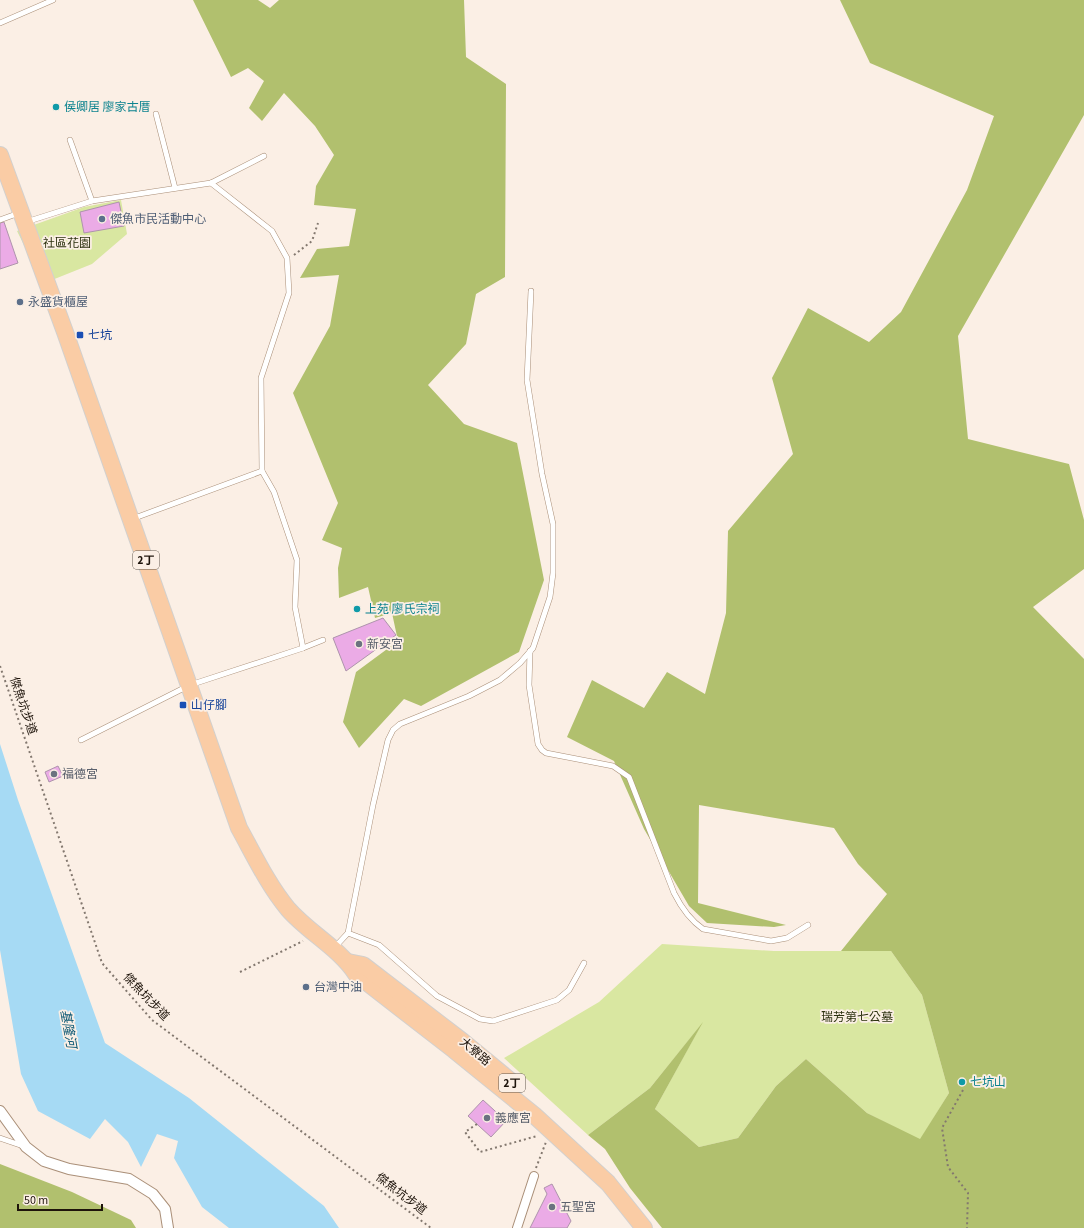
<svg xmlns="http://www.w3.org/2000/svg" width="1084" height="1228" font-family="'Source Sans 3','Noto Sans TC',sans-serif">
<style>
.green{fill:#d9e7a1}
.forest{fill:#b1c06e}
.water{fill:#a6daf4}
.building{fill:#ebabe6;stroke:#ae94ac}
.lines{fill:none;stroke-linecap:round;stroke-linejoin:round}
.service-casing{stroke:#aa8f78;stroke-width:6}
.pedestrian-casing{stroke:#aa8f78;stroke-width:10}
.minor-casing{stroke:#aa8f78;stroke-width:12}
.primary-casing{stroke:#d2d0ce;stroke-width:18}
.path{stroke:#83786f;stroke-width:2;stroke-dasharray:2 3;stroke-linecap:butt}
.service{stroke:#fff;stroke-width:5}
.pedestrian{stroke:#fff;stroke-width:8}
.minor{stroke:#fff;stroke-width:10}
.primary{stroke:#facca5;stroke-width:16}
.culture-dot{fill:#0f9aa8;stroke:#fbefe5;stroke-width:1.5}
.service-dot{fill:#5c6f8a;stroke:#fbefe5;stroke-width:1.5}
.transit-dot{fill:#1a4fb4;stroke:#fbefe5;stroke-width:1.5}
.worship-dot{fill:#6b7280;stroke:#fbefe5;stroke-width:1.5}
.labels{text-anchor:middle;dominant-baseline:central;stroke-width:3.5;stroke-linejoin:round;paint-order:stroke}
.shield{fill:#fbefe5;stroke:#60564c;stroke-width:1}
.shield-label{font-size:11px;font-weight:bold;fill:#1e140b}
.culture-label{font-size:12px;fill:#0d838f;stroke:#fbefe5;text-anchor:start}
.service-label{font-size:12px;fill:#4e5e75;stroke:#fbefe5;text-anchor:start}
.park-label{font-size:12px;fill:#2c320f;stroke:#fbefe5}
.transit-label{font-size:12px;fill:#164399;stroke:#fbefe5;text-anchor:start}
.worship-label{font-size:12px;fill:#5b616d;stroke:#fbefe5;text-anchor:start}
.street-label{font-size:12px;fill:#1e140b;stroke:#fbefe5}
.water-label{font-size:13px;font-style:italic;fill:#0a5774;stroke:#fbefe5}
</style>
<rect width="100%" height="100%" fill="#fbefe5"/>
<g class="green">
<polygon points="121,200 127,234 92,264 47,282 37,255 24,245 17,231 84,207"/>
<polygon points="662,944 774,951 891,951 922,995 949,1093 920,1140 867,1113 806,1059 776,1086 738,1138 699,1147 655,1109 701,1025 650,1088 588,1135 504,1058 599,1002"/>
</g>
<g class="forest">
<polygon points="193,0 258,0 270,8 279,0 464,0 466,57 506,84 505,277 476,294 466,344 428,385 464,424 517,443 544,580 519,652 421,706 404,699 359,748 343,722 356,672 398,641 392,613 375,618 368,587 339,598 338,568 342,548 322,540 338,503 293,393 330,326 339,275 300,278 317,249 349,246 356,209 314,205 316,186 334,155 315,126 284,93 262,121 249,108 264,81 248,68 231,77"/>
<polygon points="840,0 1084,0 1084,115 958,336 968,439 1069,464 1084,520 1084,569 1033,607 1084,659 1084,1228 662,1228 630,1188 605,1149 588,1135 650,1088 703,1022 655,1109 699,1147 738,1138 776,1086 806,1059 867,1113 920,1139 949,1093 922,995 891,951 841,951 887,894 858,864 834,828 699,805 698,903 786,925 774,927 707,923 689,906 644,829 614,761 567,737 592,680 644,708 667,672 705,694 726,613 728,531 793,454 772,378 808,308 869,342 901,312 967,190 994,116 870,63"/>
<polygon points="0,1164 72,1192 131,1220 136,1228 0,1228"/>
</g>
<polygon class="water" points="0,744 18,800 105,1043 189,1098 324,1206 339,1228 229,1228 202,1207 174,1158 178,1141 157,1134 141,1167 128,1142 105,1119 90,1139 38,1111 21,1074 0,950"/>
<g class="building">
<polygon points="119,202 124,226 84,233 80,212"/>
<polygon points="4,222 18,263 0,269 0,223"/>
<polygon points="383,618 396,635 346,671 333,638"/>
<polygon points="58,766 63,776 49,782 45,772"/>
<polygon points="483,1100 506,1121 491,1137 468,1116"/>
<polygon points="552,1184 571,1221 567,1228 530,1228 547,1194 544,1188"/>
</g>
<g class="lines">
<g class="service-casing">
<g id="service">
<polyline points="0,23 53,0"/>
<polyline points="156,114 175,188"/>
<polyline points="70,140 92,201"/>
<polyline points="211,183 272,231 287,258 289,293 261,378 262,471"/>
<polyline points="0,220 19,213"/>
<polyline points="26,222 92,201 211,183 264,156"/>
<polyline points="132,519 262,471 274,492 297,560 295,607 303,648 323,640"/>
<path d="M530 651 529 685 538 744 542 750 546 753 613 766 629 777 674 893C681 907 690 920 703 929L771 941 787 938 808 925"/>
<polyline points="81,740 190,685 303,648"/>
<polyline points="348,933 379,945 437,996 480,1019 493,1021 557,1000 569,990 584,963"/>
<polyline points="335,947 348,933 373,805 388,740 393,730 400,724 469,696 500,680 520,663 533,648 550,597 553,573 553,524 542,474 527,380 531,291"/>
<polyline points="0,1138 23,1146"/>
</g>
</g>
<g class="pedestrian-casing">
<polyline id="pedestrian" points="517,1228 534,1176"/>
</g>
<g class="minor-casing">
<polyline id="minor" points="0,1111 26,1147 44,1161 69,1169 129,1179 153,1194 165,1209 168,1228"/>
</g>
<g class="primary-casing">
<g id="primary">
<path d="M0 155 65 332 239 828C254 855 268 885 288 909 309 933 339 948 356 974L454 1050 534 1115 608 1183 644 1228"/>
<polyline points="348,962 363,965 462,1041 513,1083"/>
</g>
</g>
<g class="path">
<polyline points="294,255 312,241 318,223"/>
<polyline points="0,666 102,963 152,1020 431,1228"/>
<polyline points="240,972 303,941"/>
<polyline points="963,1090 942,1128 948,1167 968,1193 967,1228"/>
<polyline points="477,1124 465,1132 480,1152 537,1136"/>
<polyline points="536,1168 546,1142"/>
</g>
<use href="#service" class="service"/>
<use href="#pedestrian" class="pedestrian"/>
<use href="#minor" class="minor"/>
<use href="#primary" class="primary"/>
</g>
<g class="culture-dot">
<circle cx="56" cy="107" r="4"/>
<circle cx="357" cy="609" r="4"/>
<circle cx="962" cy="1082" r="4"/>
</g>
<g class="service-dot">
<circle cx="102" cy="219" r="4"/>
<circle cx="20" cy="302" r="4"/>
<circle cx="306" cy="987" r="4"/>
</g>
<g class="transit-dot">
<rect x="76" y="331" width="8" height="8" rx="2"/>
<rect x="179" y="701" width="8" height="8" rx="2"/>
</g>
<g class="worship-dot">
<circle cx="359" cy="644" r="4"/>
<circle cx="54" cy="774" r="4"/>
<circle cx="487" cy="1118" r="4"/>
<circle cx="552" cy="1207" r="4"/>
</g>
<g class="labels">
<g class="shield">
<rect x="133" y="551" width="26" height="18" rx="3"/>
<rect x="499" y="1074" width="26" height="18" rx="3"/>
</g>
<g class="shield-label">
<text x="146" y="560">2丁</text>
<text x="512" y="1083">2丁</text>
</g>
<g class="culture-label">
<text x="64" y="107">侯卿居 廖家古厝</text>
<text x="365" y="609">上苑 廖氏宗祠</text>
<text x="970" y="1082">七坑山</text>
</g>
<g class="service-label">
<text x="110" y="219">傑魚市民活動中心</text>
<text x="28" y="302">永盛貨櫃屋</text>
<text x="314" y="987">台灣中油</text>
</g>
<g class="park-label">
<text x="67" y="243">社區花園</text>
<text x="857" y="1017">瑞芳第七公墓</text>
</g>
<g class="transit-label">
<text x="88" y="335">七坑</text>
<text x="191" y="705">山仔腳</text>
</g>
<g class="worship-label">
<text x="367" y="644">新安宮</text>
<text x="62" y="774">福德宮</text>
<text x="495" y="1118">義應宮</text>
<text x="560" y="1207">五聖宮</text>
</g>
<g class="street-label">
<text transform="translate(23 706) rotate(71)">傑魚坑步道</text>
<text transform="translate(146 997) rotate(46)">傑魚坑步道</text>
<text transform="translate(475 1052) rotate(40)">大寮路</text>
<text transform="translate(401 1194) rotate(37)">傑魚坑步道</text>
</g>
<g class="water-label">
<text transform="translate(68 1029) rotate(80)">基隆河</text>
</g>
</g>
<path d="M18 1204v6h84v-6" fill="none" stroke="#1e140b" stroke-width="2"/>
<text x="24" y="1204" font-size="12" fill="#1e140b" stroke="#fbefe5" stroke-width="3" paint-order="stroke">50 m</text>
</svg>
